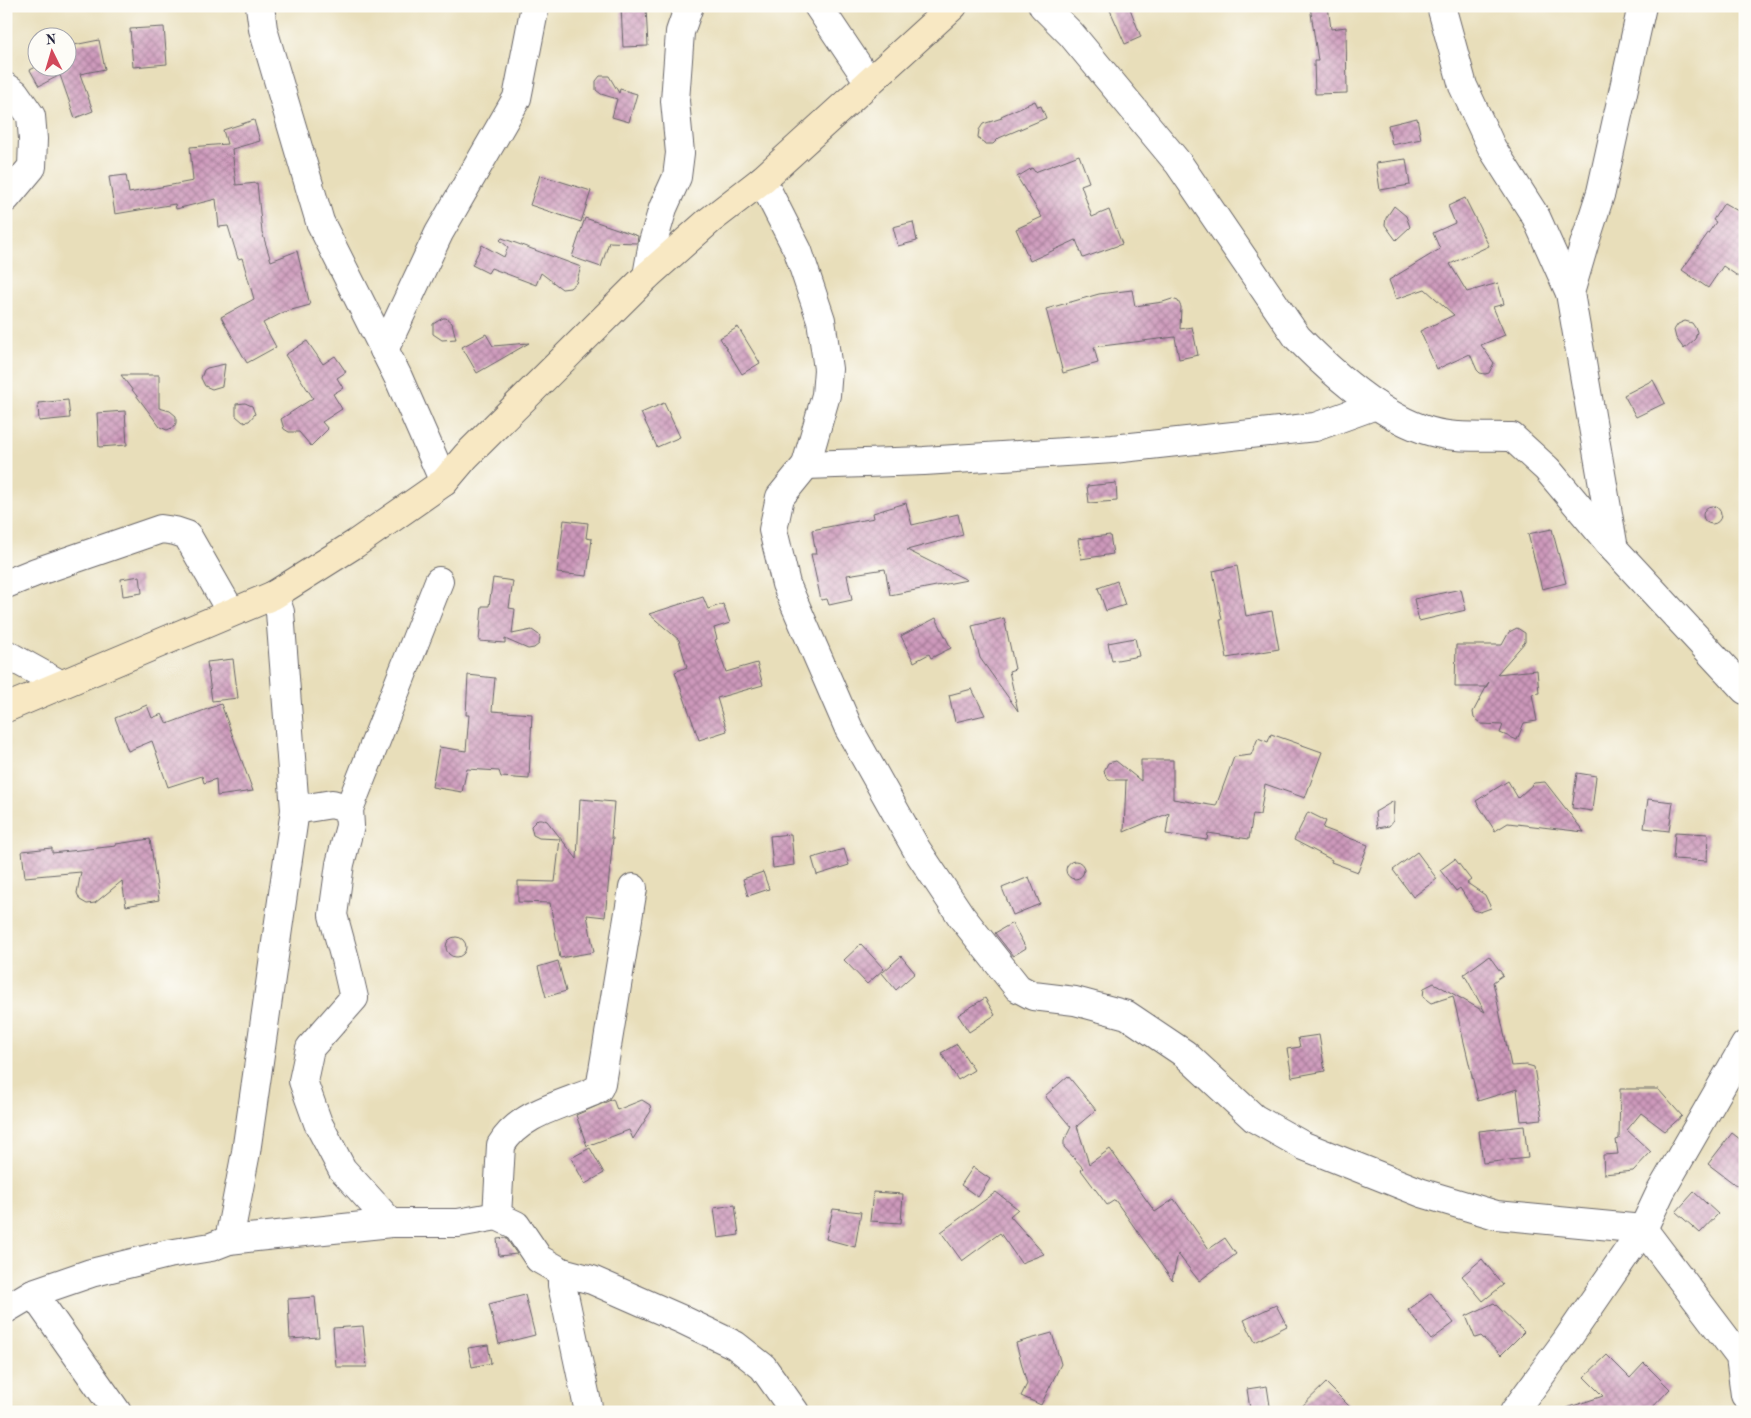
<svg xmlns="http://www.w3.org/2000/svg" width="1751" height="1418" font-family="'Old Standard TT',serif">
<style>
.building{fill:url(#building-cross-hatch)}
.lines{fill:none;stroke-linecap:round;stroke-linejoin:round}
.street-casing{stroke:#676467;stroke-width:30}
.secondary-casing{stroke:#676467;stroke-width:30}
.street{stroke:#fff;stroke-width:28}
.secondary{stroke:#f8e8c3;stroke-width:28}
</style>
<defs>
<pattern id="building-cross-hatch" width="8" height="8" patternUnits="userSpaceOnUse" patternTransform="scale(1.25)"><rect width="8" height="8" fill="#cd99bb"/><path d="M0 0l8 8M0 8l8-8" fill="none" stroke="#a67c99"/></pattern>
</defs>
<rect width="100%" height="100%" fill="#fdfcf7"/>
<filter id="ink" filterUnits="userSpaceOnUse"><feTurbulence type="fractalNoise" baseFrequency=".02" numOctaves="2"/><feDisplacementMap in="SourceGraphic" scale="10" xChannelSelector="R" yChannelSelector="G"/><feConvolveMatrix kernelMatrix="1 2 1 2 8 2 1 2 1" color-interpolation-filters="sRGB"/></filter>
<filter id="wash" filterUnits="userSpaceOnUse"><feTurbulence type="fractalNoise" baseFrequency=".0096" numOctaves="4" result="noise"/><feDisplacementMap in="SourceGraphic" scale="20" xChannelSelector="R" yChannelSelector="G"/><feGaussianBlur stdDeviation="1.12" result="paint"/><feColorMatrix in="noise" values="0 0 0 0 0 0 0 0 0 0 0 0 0 0 0 0 0 1.4 0 .05"/><feComposite in="paint" operator="in"/></filter>
<g filter="url(#wash)">
<rect width="100%" height="100%" fill="#e8deba"/>
<g id="blocks">
<g class="building">
<polygon points="621,6 639,6 640,9 646,8 648,46 623,47"/>
<polygon points="1120,6 1129,6 1141,37 1125,44 1110,10"/>
<polygon points="1310,6 1328,6 1331,29 1346,27 1347,93 1315,94 1314,61 1318,61"/>
<polygon points="164,27 167,64 133,67 130,29"/>
<polygon points="99,40 105,69 80,74 93,111 75,118 60,75 39,86 30,70 38,66 38,68 68,68 68,49 70,48 69,46"/>
<polygon points="600,76 609,76 619,93 620,89 637,94 629,122 612,117 617,99 601,94 596,90 596,81"/>
<polygon points="1035,101 1038,107 1041,106 1046,118 999,138 993,144 986,144 980,140 978,137 979,130 983,124 1002,118 1001,116"/>
<polygon points="1417,118 1421,139 1392,145 1388,125"/>
<polygon points="254,120 260,141 232,149 236,185 257,183 262,232 271,261 297,251 310,305 284,312 263,323 276,347 247,363 221,317 254,299 242,258 238,259 228,226 219,227 216,199 176,209 175,204 115,214 109,177 126,175 129,193 193,181 190,147 227,144 223,130"/>
<polygon points="1079,155 1089,182 1081,185 1092,217 1109,210 1122,244 1083,258 1076,240 1030,261 1016,229 1042,217 1017,177 1032,168 1035,172"/>
<polygon points="1406,159 1410,185 1380,190 1376,163"/>
<polygon points="540,175 591,191 581,222 530,205"/>
<polygon points="1465,198 1489,246 1450,264 1467,292 1498,283 1504,304 1493,307 1505,335 1481,345 1494,363 1489,373 1485,374 1480,373 1477,370 1470,354 1437,369 1420,331 1454,315 1425,289 1396,299 1389,280 1440,249 1433,233 1455,223 1448,206"/>
<polygon points="1724,203 1745,215 1745,281 1723,266 1708,288 1682,270 1716,222 1713,220"/>
<polygon points="1394,206 1406,216 1410,227 1396,240 1385,225 1386,218"/>
<polygon points="585,218 638,236 637,243 609,242 601,267 572,257"/>
<polygon points="913,222 917,241 898,246 893,227"/>
<polygon points="502,238 581,267 576,283 570,288 562,289 541,273 536,285 491,268 488,273 472,265 482,245 504,257 508,247 500,240"/>
<polygon points="1132,290 1135,306 1163,302 1172,299 1178,301 1181,307 1180,329 1192,327 1198,355 1179,359 1175,337 1094,347 1098,363 1063,373 1046,309 1099,294"/>
<polygon points="443,318 446,318 452,323 456,339 442,340 433,334 433,324"/>
<polygon points="1685,321 1692,323 1696,329 1697,332 1695,339 1684,349 1676,338 1674,330 1678,324"/>
<polygon points="738,327 760,363 742,374 720,338"/>
<polygon points="486,334 493,346 529,343 477,373 462,347"/>
<polygon points="307,341 323,364 335,356 346,372 337,378 343,388 333,394 342,409 322,422 328,429 311,446 299,432 289,432 284,429 281,419 313,398 285,355"/>
<polygon points="225,364 222,386 212,389 205,386 201,378 204,370 207,368"/>
<polygon points="121,375 159,375 159,408 170,411 176,416 176,423 174,427 167,430 160,427"/>
<polygon points="1653,380 1665,403 1636,417 1624,395"/>
<polygon points="68,400 70,418 39,421 38,403"/>
<polygon points="245,403 252,406 255,414 249,421 243,422 236,416 236,404"/>
<polygon points="664,403 680,437 657,447 641,413"/>
<polygon points="125,411 127,445 99,447 97,413"/>
<polygon points="1116,483 1117,501 1089,503 1087,486"/>
<polygon points="906,503 912,525 958,514 963,535 907,550 967,580 890,595 885,569 847,575 852,600 829,605 827,599 821,600 811,554 816,554 812,530 874,518 873,513"/>
<circle cx="1712" cy="515" r="9"/>
<polygon points="564,520 588,523 586,538 592,539 587,576 557,573"/>
<polygon points="1552,529 1566,583 1542,589 1528,534"/>
<polygon points="1110,535 1113,554 1081,559 1078,539"/>
<polygon points="1237,566 1246,616 1272,611 1279,649 1227,658 1220,620 1222,620 1213,571"/>
<polygon points="140,576 142,593 123,596 121,579"/>
<polygon points="493,578 513,581 509,608 515,609 512,634 532,630 539,635 540,638 539,644 534,648 528,649 505,639 505,643 479,641 482,606 489,606"/>
<polygon points="1117,581 1125,605 1106,611 1098,588"/>
<polygon points="1461,589 1466,610 1419,621 1414,599"/>
<polygon points="703,597 708,609 723,604 730,623 714,628 717,639 715,640 726,672 757,663 763,685 717,698 727,731 699,740 675,672 687,667 679,640 649,614"/>
<polygon points="936,618 951,648 931,658 929,654 914,662 901,636"/>
<polygon points="1004,618 1015,669 1009,671 1018,711 980,658 972,626"/>
<polygon points="1517,628 1525,633 1525,642 1497,674 1537,670 1539,693 1532,694 1537,721 1524,723 1517,740 1500,733 1503,725 1481,724 1474,718 1473,712 1489,682 1485,687 1455,687 1456,645 1502,645 1509,632"/>
<polygon points="1135,638 1139,656 1112,661 1108,643"/>
<polygon points="233,659 238,698 212,701 207,662"/>
<polygon points="468,675 495,678 492,711 532,714 529,779 501,777 499,771 467,769 462,792 432,787 439,747 466,751 469,715 466,715"/>
<polygon points="972,689 985,715 955,722 949,695"/>
<polygon points="221,704 253,791 217,796 216,779 204,783 202,776 168,787 152,741 128,751 115,718 147,705 152,718 162,714 167,724"/>
<polygon points="1271,734 1322,752 1305,798 1265,784 1260,815 1253,814 1249,839 1208,833 1207,840 1166,834 1169,813 1124,832 1126,780 1111,780 1106,777 1104,771 1108,763 1116,761 1141,781 1141,760 1173,760 1173,799 1216,806 1234,757 1251,755 1258,738 1268,742"/>
<polygon points="1577,773 1596,776 1592,811 1572,808"/>
<polygon points="1508,781 1518,798 1534,783 1545,782 1584,832 1508,823 1495,831 1476,801"/>
<polygon points="580,799 614,802 611,838 613,838 605,917 587,915 594,952 560,958 550,903 518,902 518,881 555,882 560,839 539,838 533,835 531,826 538,819 542,819 547,821 577,859"/>
<polygon points="1648,799 1673,802 1669,831 1644,828"/>
<polygon points="1394,801 1393,821 1389,826 1377,828 1375,812"/>
<polygon points="1308,812 1326,821 1323,828 1368,845 1358,872 1331,862 1332,860 1294,840"/>
<polygon points="1675,832 1708,834 1707,861 1673,859"/>
<polygon points="791,834 794,865 773,868 770,836"/>
<polygon points="150,839 159,900 126,906 122,881 95,903 87,904 80,900 77,893 81,872 25,877 22,851 52,848 52,853 116,846 116,844"/>
<polygon points="844,849 849,865 817,875 812,858"/>
<polygon points="1417,852 1437,879 1413,897 1393,870"/>
<polygon points="1455,859 1471,880 1467,883 1485,895 1491,908 1480,912 1474,910 1460,888 1456,891 1440,870"/>
<circle cx="1075" cy="870" r="9"/>
<polygon points="763,872 769,889 748,896 743,879"/>
<polygon points="1029,877 1040,904 1013,915 1002,888"/>
<polygon points="1012,923 1026,948 1013,956 995,933"/>
<circle cx="456" cy="947" r="10"/>
<polygon points="861,944 884,969 867,984 844,960"/>
<polygon points="901,956 915,973 896,990 882,973"/>
<polygon points="1489,956 1503,975 1493,982 1511,1066 1527,1065 1534,1067 1542,1119 1521,1121 1517,1089 1478,1101 1453,996 1431,1003 1423,997 1424,988 1434,983 1485,1012 1464,974"/>
<polygon points="558,961 566,991 546,997 538,967"/>
<polygon points="985,998 995,1015 969,1032 958,1015"/>
<polygon points="1319,1035 1325,1071 1292,1077 1287,1049 1300,1047 1298,1038"/>
<polygon points="957,1044 974,1070 958,1080 941,1053"/>
<polygon points="1068,1076 1096,1110 1077,1126 1089,1164 1110,1149 1155,1212 1174,1199 1209,1249 1225,1238 1236,1254 1199,1281 1178,1254 1172,1280 1115,1200 1107,1205 1081,1170 1083,1168 1064,1147 1064,1141 1071,1127 1045,1096"/>
<polygon points="1620,1089 1658,1089 1682,1116 1665,1131 1641,1113 1627,1130 1651,1152 1633,1171 1604,1174 1603,1155 1618,1154 1616,1140 1619,1139"/>
<polygon points="613,1099 617,1110 642,1100 650,1105 651,1111 633,1139 629,1130 587,1146 576,1115"/>
<polygon points="1524,1126 1528,1158 1483,1163 1479,1131"/>
<polygon points="1732,1133 1745,1143 1745,1192 1708,1164"/>
<polygon points="590,1148 604,1173 585,1184 571,1158"/>
<polygon points="973,1167 990,1179 978,1197 961,1185"/>
<polygon points="873,1192 903,1194 901,1223 870,1221"/>
<polygon points="996,1192 1018,1209 1010,1216 1044,1254 1021,1263 1000,1233 962,1261 941,1232"/>
<polygon points="1694,1192 1718,1214 1700,1233 1676,1212"/>
<polygon points="735,1205 739,1235 718,1238 714,1208"/>
<polygon points="833,1209 861,1212 855,1247 826,1239"/>
<polygon points="506,1238 517,1254 499,1256 497,1239"/>
<polygon points="1482,1259 1503,1285 1483,1301 1462,1276"/>
<polygon points="1431,1293 1454,1323 1431,1340 1408,1310"/>
<polygon points="525,1295 535,1335 499,1344 489,1304"/>
<polygon points="315,1297 319,1337 290,1339 288,1299"/>
<polygon points="1494,1303 1524,1332 1501,1355 1481,1336 1475,1338 1466,1316"/>
<polygon points="1276,1305 1287,1326 1255,1342 1244,1320"/>
<polygon points="363,1326 367,1367 336,1367 333,1328"/>
<polygon points="1052,1333 1061,1364 1041,1405 1021,1396 1027,1384 1016,1343"/>
<polygon points="488,1345 491,1363 472,1367 468,1348"/>
<polygon points="1607,1355 1630,1378 1644,1363 1670,1389 1648,1412 1568,1412 1567,1408 1603,1396 1584,1377"/>
<polygon points="1326,1383 1355,1412 1296,1412"/>
<polygon points="1267,1386 1270,1406 1250,1409 1247,1389"/>
</g>
</g>
</g>
<g filter="url(#ink)">
<use href="#blocks" fill-opacity="0" stroke="#676467" stroke-width="1"/>
<g class="lines">
<g class="street-casing">
<g id="street">
<polyline points="260,6 263,29 320,222 398,377 444,482"/>
<polyline points="818,6 869,82"/>
<path d="M1043 6 1071 34 1179 164 1297 337C1334 375 1393 428 1447 435 1468 438 1491 436 1512 437L1547 469 1615 550 1745 690"/>
<polyline points="1441,6 1463,86 1492,148 1536,217 1570,293 1614,549"/>
<polyline points="6,87 15,93 31,116 33,139 32,167 6,198"/>
<polyline points="762,180 798,251 821,320 828,369 826,395 806,465 780,497 773,530 786,584 849,729 917,850 961,916 1018,988 1033,996 1075,1001 1127,1015 1185,1054 1254,1118 1304,1146 1422,1193 1496,1215 1643,1229 1740,1357 1745,1395"/>
<polyline points="647,276 653,242 663,208 677,177 680,153 675,101 680,32 689,6"/>
<polyline points="1570,293 1584,245 1601,192 1642,6"/>
<polyline points="384,350 439,233 517,98 535,6"/>
<polyline points="806,465 924,461 1113,449 1315,427 1376,405"/>
<polyline points="6,584 36,572 161,529 175,531 187,535 231,612"/>
<polyline points="274,595 280,612 295,810 332,804 349,809 350,826 340,864 333,915 345,959 354,998 310,1048 303,1081 318,1123 342,1169 391,1223"/>
<polyline points="6,654 60,684"/>
<polyline points="349,809 439,581"/>
<path d="M497 1216 501 1145C519 1114 561 1105 592 1092L599 1088 601 1083 633 888"/>
<polyline points="229,1240 246,1152 295,810"/>
<polyline points="562,1272 562,1285 589,1412"/>
<polyline points="33,1293 117,1412"/>
<polyline points="6,1309 33,1293 91,1273 168,1254 211,1247 229,1240 391,1223 458,1223 497,1216 516,1225 539,1259 562,1272 592,1280 681,1319 735,1345 763,1367 795,1412"/>
<polyline points="1514,1412 1566,1341 1643,1229 1661,1191 1745,1045"/>
</g>
</g>
<g class="secondary-casing">
<polyline id="secondary" points="6,708 274,595 355,544 444,482 466,456 647,276 709,221 762,180 953,6"/>
</g>
<use href="#street" class="street"/>
<use href="#secondary" class="secondary"/>
</g>
</g>
<rect width="1751" height="1418" fill="none" stroke="#fdfcf7" stroke-width="25"/>
<g transform="translate(52 52) rotate(355)"><circle r="24" fill="#fdfcf7" stroke="#a5a5ac"/>
<path d="M0-4L9 19L0 12L-9 19Z" fill="#d1495b"/>
<text y="-8" font-size="14" font-weight="bold" text-anchor="middle" fill="#22223b">N</text>
</g>
</svg>
